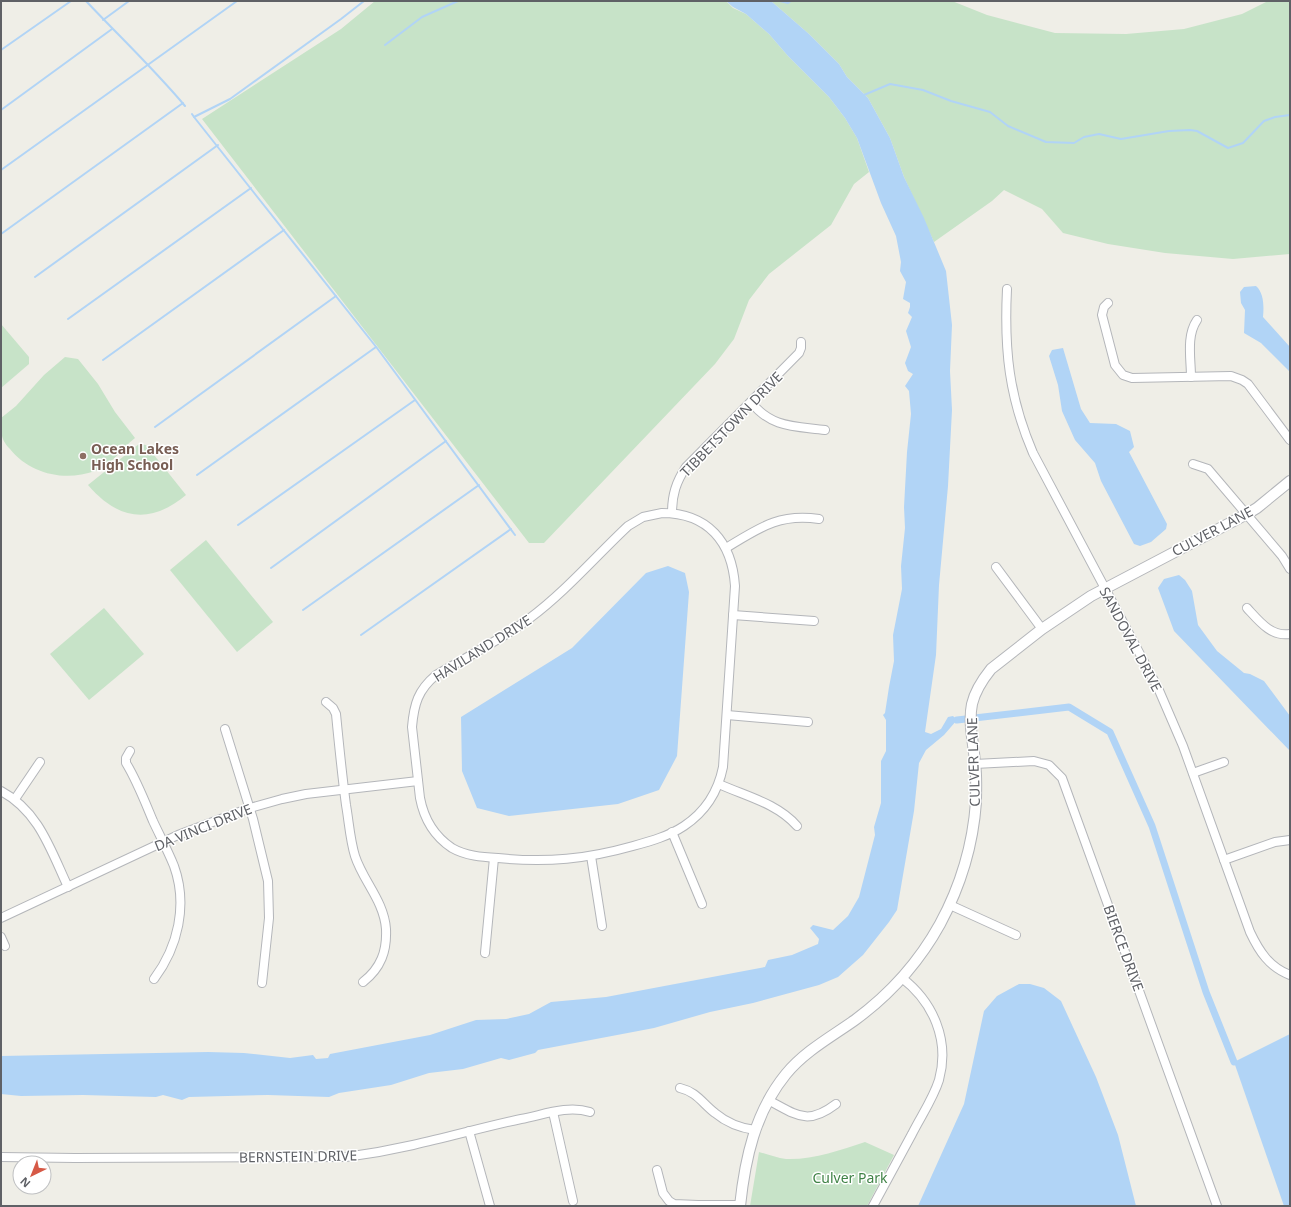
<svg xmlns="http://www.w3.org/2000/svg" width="1291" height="1207" font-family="'Noto Sans',sans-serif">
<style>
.green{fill:#c7e3c8}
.water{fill:#b1d4f6}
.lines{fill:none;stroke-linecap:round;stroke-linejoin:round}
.stream{stroke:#b1d4f6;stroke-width:2}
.canal{stroke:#b1d4f6;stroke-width:7}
.minor-casing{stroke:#b4b6ba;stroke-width:10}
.tertiary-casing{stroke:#b4b6ba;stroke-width:12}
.minor{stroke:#fff;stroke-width:8}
.tertiary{stroke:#fff;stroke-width:10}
.education-dot{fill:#8d6e63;stroke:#fff;stroke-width:1.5}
.labels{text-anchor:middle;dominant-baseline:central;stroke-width:3;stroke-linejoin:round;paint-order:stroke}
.street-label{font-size:14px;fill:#5f6166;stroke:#fff}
.education-label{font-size:14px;font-weight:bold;fill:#785e54;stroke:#fff;text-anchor:start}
.park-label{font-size:14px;fill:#408347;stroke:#fff}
</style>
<rect width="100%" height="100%" fill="#efeee7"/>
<g class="green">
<polygon points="375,1 726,1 733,8 746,14 769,34 788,56 829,97 845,118 857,138 869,172 854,184 831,225 769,274 749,300 734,339 715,364 544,543 529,543 202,119 341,29"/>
<polygon points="771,1 952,1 987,15 1055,33 1126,34 1184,29 1242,14 1268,1 1290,1 1290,254 1233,259 1165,253 1108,244 1063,233 1042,209 1004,190 992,201 934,242 904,177 890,138 868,98 847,77 839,64 809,34"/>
<polygon points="1,324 29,357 29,364 1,388"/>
<path d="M65 357 78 359 98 384 115 412 135 438C121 449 112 465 95 471 65 482 30 474 10 449 7 446 3 441 2 436 0 431 1 424 1 418L16 406 44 375Z"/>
<path d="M139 444 146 445 186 495C150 525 118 520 88 485Z"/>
<polygon points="206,540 273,622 237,652 170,570"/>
<polygon points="104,608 144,654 89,700 50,654"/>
<path d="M865 1142 894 1155 867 1206H750L759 1152C767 1154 777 1158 786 1159 813 1160 840 1150 865 1142Z"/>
</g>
<g class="water">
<polygon points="726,1 771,1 809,34 839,64 847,77 868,98 890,138 904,177 924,218 946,271 952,325 950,371 952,410 948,486 939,585 936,655 925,732 931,734 941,729 948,717 953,716 957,720 944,735 926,750 919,763 914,811 897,910 889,922 863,955 838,977 819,985 753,1003 710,1012 654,1028 538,1050 535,1053 509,1060 501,1058 463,1069 429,1073 391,1085 339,1093 329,1097 268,1095 189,1097 182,1100 163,1095 156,1097 83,1095 21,1096 1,1094 1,1056 208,1052 244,1053 290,1058 313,1055 316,1059 328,1058 330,1054 430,1035 476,1020 506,1019 529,1014 551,1002 606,997 765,967 768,960 792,955 818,944 819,939 810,928 813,925 833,930 848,916 859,897 875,835 874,827 881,803 881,761 886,751 886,720 883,715 885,713 889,687 894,661 893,635 902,589 901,566 905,528 904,507 907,452 911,414 909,391 905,386 913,374 908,371 905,363 911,347 906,331 912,317 908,313 910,307 910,303 903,299 906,282 900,271 901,262 896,236 881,203 857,138 845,118 829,97 788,56 769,34 746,14 733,7"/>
<path d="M1256 286C1264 293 1264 307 1263 317L1290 347V372L1261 343 1244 333 1245 310 1241 303 1240 292 1244 287Z"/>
<polygon points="1063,348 1081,409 1090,423 1116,424 1130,431 1134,447 1129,452 1167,524 1166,529 1151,542 1140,546 1134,544 1101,481 1095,463 1075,440 1062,411 1058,385 1049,356 1052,350"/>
<polygon points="668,566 685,573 689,592 677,756 659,790 618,804 509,816 477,808 462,771 461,717 572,648 646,573"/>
<polygon points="1179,575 1185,580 1192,591 1198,625 1217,651 1244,673 1250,674 1264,681 1290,716 1290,751 1174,631 1158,588 1164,579"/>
<polygon points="1019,984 1030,984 1044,988 1061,1001 1096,1077 1118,1135 1136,1206 918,1206 964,1104 984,1011 997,996"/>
<polygon points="1290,1034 1290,1206 1284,1206 1234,1062"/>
</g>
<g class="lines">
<g class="stream">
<path d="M86 1C119 36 154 69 185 106"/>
<polyline points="780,1 788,3 791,1"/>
<polyline points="103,20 129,1"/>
<polyline points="385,45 422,17 458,1"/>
<polyline points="1,50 71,1"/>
<polyline points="864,95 890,84 923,90 951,101 990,112 1008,126 1046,142 1074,143 1084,137 1099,134 1121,139 1169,131 1190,130 1197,131 1228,148 1243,143 1264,121 1275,117 1290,115"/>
<polyline points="1,110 112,29"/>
<polyline points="192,114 194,117 230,99 341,19 364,1"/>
<polyline points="194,117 377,348 515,535"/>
<polyline points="1,170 237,1"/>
<polyline points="1,234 183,103"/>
<polyline points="35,277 218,145"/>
<polyline points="68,319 251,188"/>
<polyline points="103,360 284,230"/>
<polyline points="155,427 336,296"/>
<polyline points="197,475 376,347"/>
<polyline points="238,525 415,400"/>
<polyline points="271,568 446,441"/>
<polyline points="303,610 479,485"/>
<polyline points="361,635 511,529"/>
</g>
<polyline class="canal" points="957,720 1069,707 1110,732 1152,826 1206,992 1234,1062"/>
<g class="minor-casing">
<g id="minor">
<path d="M1007 289C1004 350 1009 397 1033 453L1158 688 1183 746 1250 932C1259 951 1269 967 1290 975"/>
<polyline points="1108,303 1104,307 1102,315 1115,365 1123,375 1132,378 1231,376 1242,380 1248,384 1290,440"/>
<path d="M1191 377C1191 359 1186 336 1197 320"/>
<path d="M751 402C771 428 795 426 825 430"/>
<polyline points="1193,464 1208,469 1282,556 1290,569"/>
<path d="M662 513C708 513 732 542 735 586L723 767C718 792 705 812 684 826 669 836 651 841 633 846 587 859 547 863 498 858 482 857 466 856 452 848 434 836 424 819 420 798L412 727C414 704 418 690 436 675 468 656 501 640 530 618 565 592 596 556 628 526L643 517Z"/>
<path d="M672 513C672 495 676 482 686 467L799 353 801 348V342"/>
<path d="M726 548C759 528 779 513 819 519"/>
<polyline points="996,567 1042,629"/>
<path d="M1247 608C1259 621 1271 637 1290 634"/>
<polyline points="733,615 814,621"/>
<path d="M326 702 333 708 336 714C339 745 342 775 346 805 349 822 350 840 355 856 363 881 384 901 386 929 387 951 381 968 363 982"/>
<polyline points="727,715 808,722"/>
<polyline points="225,729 253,819 268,881 269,918 262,983"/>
<path d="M130 751 126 758V763C137 781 145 802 153 821 160 836 168 851 174 866 188 905 178 947 154 979"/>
<polyline points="975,764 1034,761 1049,765 1062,778 1217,1206"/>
<polyline points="1193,773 1224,762"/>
<path d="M719 784C745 796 777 803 797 826"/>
<path d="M1 791C39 811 51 851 68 887"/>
<polyline points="15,799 40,762"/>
<polyline points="672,832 702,904"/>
<polyline points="591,856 602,926"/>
<polyline points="1224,860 1275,842 1290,840"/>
<polyline points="950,905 1016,935"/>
<polyline points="1,918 178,835 250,808 282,799 306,794 418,781"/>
<polyline points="1,937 5,946"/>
<polyline points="485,953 494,858"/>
<path d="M680 1088C697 1092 702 1103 715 1113 727 1123 740 1128 755 1130"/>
<path d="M768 1100C797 1115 807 1126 836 1104"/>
<polyline points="553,1112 573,1201"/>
<polyline points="469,1131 490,1206"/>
<path d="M1 1157 75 1158 346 1157C369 1154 391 1150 413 1145 449 1137 484 1127 521 1119 543 1115 567 1105 590 1112"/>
<polyline points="657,1170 663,1193 669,1201 674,1204 698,1205 740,1205"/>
<path d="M873 1206C886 1182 899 1158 912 1134 921 1116 933 1099 939 1080 950 1040 933 1002 902 978"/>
</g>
</g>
<g class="tertiary-casing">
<path id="tertiary" d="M740 1206C745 1159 755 1112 786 1074 805 1051 831 1037 855 1020 889 995 919 962 940 924 960 887 973 844 976 802 976 789 977 776 975 764 974 744 968 724 972 704 975 691 983 679 991 669L1042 629 1091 596 1247 514 1257 508 1290 481"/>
</g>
<use href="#minor" class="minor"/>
<use href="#tertiary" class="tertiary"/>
</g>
<circle class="education-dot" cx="83" cy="456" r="4"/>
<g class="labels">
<g class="street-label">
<text transform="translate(731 424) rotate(-46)">TIBBETSTOWN DRIVE</text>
<text transform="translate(1212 531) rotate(-28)">CULVER LANE</text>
<text transform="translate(1131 639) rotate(62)">SANDOVAL DRIVE</text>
<text transform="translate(482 648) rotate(-32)">HAVILAND DRIVE</text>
<text transform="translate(973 762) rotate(-92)">CULVER LANE</text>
<text transform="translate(203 827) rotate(-22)">DA VINCI DRIVE</text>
<text transform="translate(1124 948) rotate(70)">BIERCE DRIVE</text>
<text transform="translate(298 1156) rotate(-1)">BERNSTEIN DRIVE</text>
</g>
<g class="education-label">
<text x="91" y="448">Ocean Lakes<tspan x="91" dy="16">High School</tspan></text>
</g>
<g class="park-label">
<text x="850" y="1177">Culver Park</text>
</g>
</g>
<rect width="1291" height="1207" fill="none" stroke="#5f6166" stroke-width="4"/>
<g transform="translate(32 1175) rotate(223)"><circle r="19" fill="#ffffff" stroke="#bfc0c2"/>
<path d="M0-3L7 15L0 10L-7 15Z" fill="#d65946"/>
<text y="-6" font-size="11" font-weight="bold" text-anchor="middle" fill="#5f6166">N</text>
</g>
</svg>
